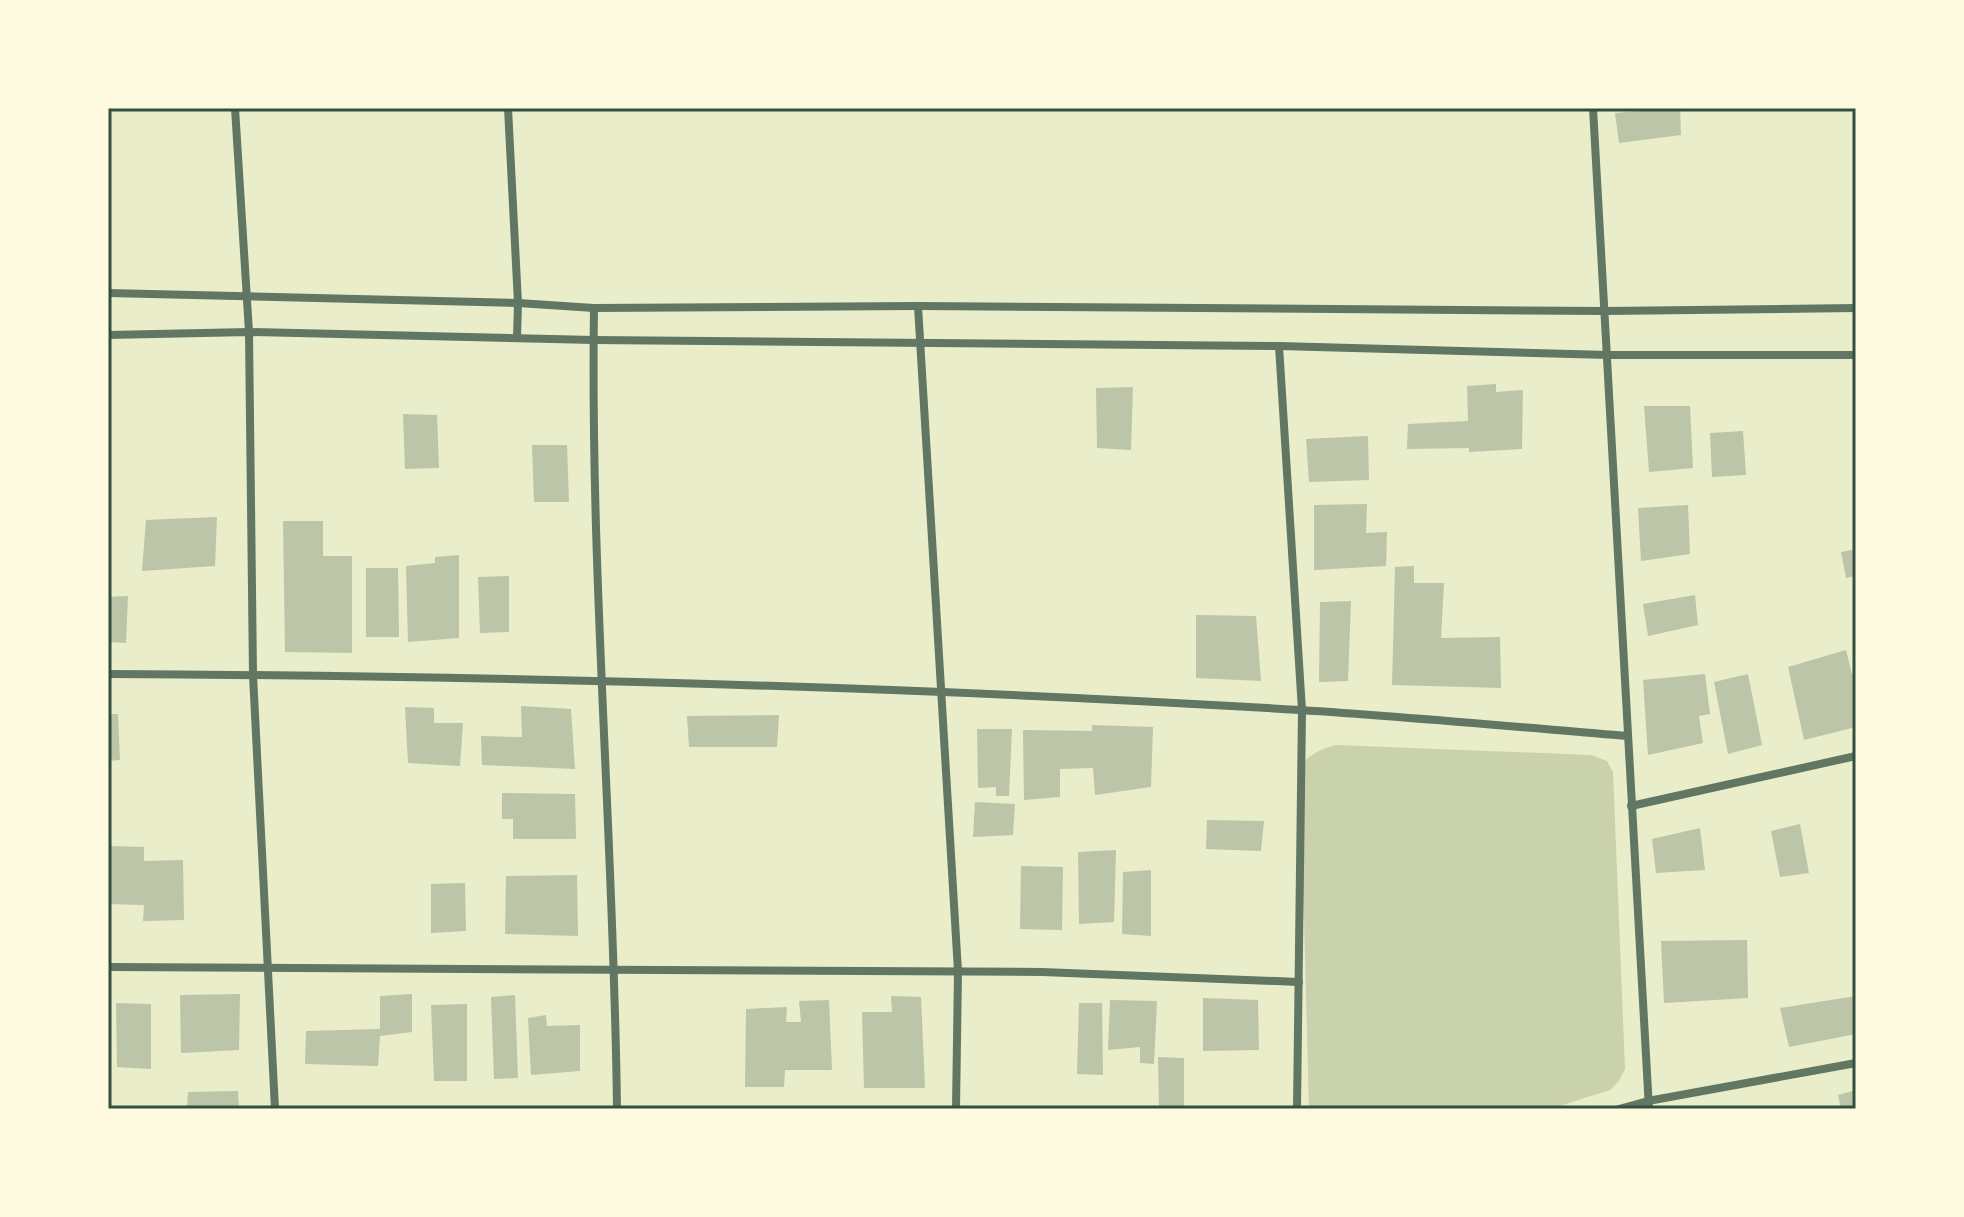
<svg xmlns="http://www.w3.org/2000/svg" width="1964" height="1217" font-family="Overpass,sans-serif">
<style>
.green{fill:#cad2ad}
.building{fill:#bcc5a7}
.lines{fill:none;stroke-linecap:round;stroke-linejoin:round}
.minor{stroke:#617663;stroke-width:8}
.neatline{fill:none;stroke:#344e41;stroke-width:3}
</style>
<rect width="100%" height="100%" fill="#e9edc9"/>
<path class="green" d="M1336 745 1591 755 1607 761 1613 772 1625 1069 1619 1081 1610 1090 1550 1109H1309L1300 766C1311 754 1320 749 1336 745Z"/>
<g class="building">
<polygon points="1680,108 1681,135 1619,143 1615,113"/>
<polygon points="1496,384 1496,392 1523,390 1522,449 1469,452 1469,448 1407,449 1408,424 1468,421 1467,386"/>
<polygon points="1133,387 1131,450 1097,448 1096,388"/>
<polygon points="1644,406 1690,406 1693,468 1649,472"/>
<polygon points="403,414 437,415 439,468 405,469"/>
<polygon points="1743,431 1746,475 1712,477 1710,433"/>
<polygon points="1368,436 1369,480 1309,482 1306,439"/>
<polygon points="532,445 567,445 569,502 534,502"/>
<polygon points="1367,504 1366,533 1387,532 1386,566 1314,570 1314,505"/>
<polygon points="1688,505 1690,554 1641,561 1638,508"/>
<polygon points="217,517 215,566 142,571 146,520"/>
<polygon points="283,521 323,521 323,556 352,556 352,653 285,652"/>
<polygon points="1856,549 1856,576 1846,578 1841,552"/>
<polygon points="459,555 459,638 408,642 406,566 435,563 435,557"/>
<polygon points="1414,566 1414,583 1444,583 1441,638 1500,637 1501,688 1392,685 1395,567"/>
<polygon points="366,568 398,568 399,637 366,637"/>
<polygon points="509,576 509,632 480,633 478,577"/>
<polygon points="1695,595 1698,625 1648,636 1643,604"/>
<polygon points="128,596 126,643 108,642 108,597"/>
<polygon points="1351,601 1348,681 1319,682 1320,602"/>
<polygon points="1196,615 1256,616 1261,681 1196,678"/>
<polygon points="1846,650 1852,674 1856,673 1856,727 1804,740 1788,667"/>
<polygon points="1705,674 1710,714 1699,716 1703,743 1648,755 1643,680"/>
<polygon points="1748,674 1762,745 1728,754 1714,682"/>
<polygon points="521,706 571,709 575,769 482,765 481,736 522,737"/>
<polygon points="405,707 434,708 434,723 463,723 460,766 408,763"/>
<polygon points="108,714 118,714 120,760 108,761"/>
<polygon points="779,715 777,747 689,747 687,716"/>
<polygon points="1092,725 1153,727 1151,787 1095,795 1093,768 1060,769 1060,797 1024,800 1023,730 1092,731"/>
<polygon points="977,729 1012,729 1009,796 996,796 996,787 978,788"/>
<polygon points="502,793 575,794 576,839 513,839 513,819 502,819"/>
<polygon points="975,802 1015,804 1013,835 973,837"/>
<polygon points="1207,820 1264,821 1261,851 1206,849"/>
<polygon points="1800,824 1809,873 1780,877 1771,831"/>
<polygon points="1700,828 1705,870 1656,873 1652,839"/>
<polygon points="108,846 144,847 144,861 183,860 184,920 143,921 144,905 108,904"/>
<polygon points="1116,850 1114,922 1079,924 1078,852"/>
<polygon points="1021,866 1063,867 1062,930 1020,929"/>
<polygon points="1151,870 1151,936 1122,934 1123,872"/>
<polygon points="577,875 578,936 505,934 506,876"/>
<polygon points="465,883 466,931 431,933 431,884"/>
<polygon points="1747,940 1748,998 1664,1003 1661,941"/>
<polygon points="240,994 239,1050 181,1053 180,995"/>
<polygon points="412,994 412,1032 380,1036 378,1066 305,1064 306,1031 380,1029 380,996"/>
<polygon points="515,995 518,1078 494,1079 491,997"/>
<polygon points="891,996 921,997 925,1088 864,1088 862,1012 892,1012"/>
<polygon points="1856,996 1856,1034 1789,1047 1780,1008"/>
<polygon points="1203,998 1258,1000 1259,1050 1203,1051"/>
<polygon points="829,1000 832,1070 785,1070 784,1087 745,1087 746,1009 787,1007 786,1022 801,1022 799,1001"/>
<polygon points="1110,1000 1157,1001 1154,1064 1140,1063 1140,1047 1108,1050"/>
<polygon points="116,1003 151,1004 151,1069 117,1067"/>
<polygon points="1079,1003 1102,1003 1103,1075 1077,1074"/>
<polygon points="467,1004 467,1081 434,1081 431,1005"/>
<polygon points="546,1015 547,1026 580,1025 580,1071 531,1075 528,1018"/>
<polygon points="1158,1057 1184,1058 1184,1109 1159,1109"/>
<polygon points="1856,1090 1856,1109 1841,1109 1838,1095"/>
<polygon points="238,1091 239,1109 187,1109 188,1092"/>
</g>
<g class="lines">
<g class="minor">
<polyline points="235,108 249,332 253,675 275,1109"/>
<polyline points="508,108 518,303 517,337"/>
<polyline points="1593,108 1649,1109"/>
<polyline points="108,293 518,303 594,308 918,306 1606,311 1856,308"/>
<polyline points="918,306 958,971 956,1109"/>
<path d="M594 308C590 575 614 842 617 1109"/>
<polyline points="108,335 249,332 594,340 1279,346 1609,355 1856,355"/>
<polyline points="1279,346 1302,710 1297,1109"/>
<path d="M108 674C505 676 904 686 1300 710 1409 717 1519 727 1628 736"/>
<polyline points="1631,806 1856,756"/>
<polyline points="108,967 1042,972 1299,982"/>
<polyline points="1619,1109 1648,1101 1856,1063"/>
</g>
</g>
<rect width="1964" height="1217" fill="none" stroke="#fefae0" stroke-width="220"/>
<rect x="110" y="110" width="1744" height="997" class="neatline"/>
</svg>
